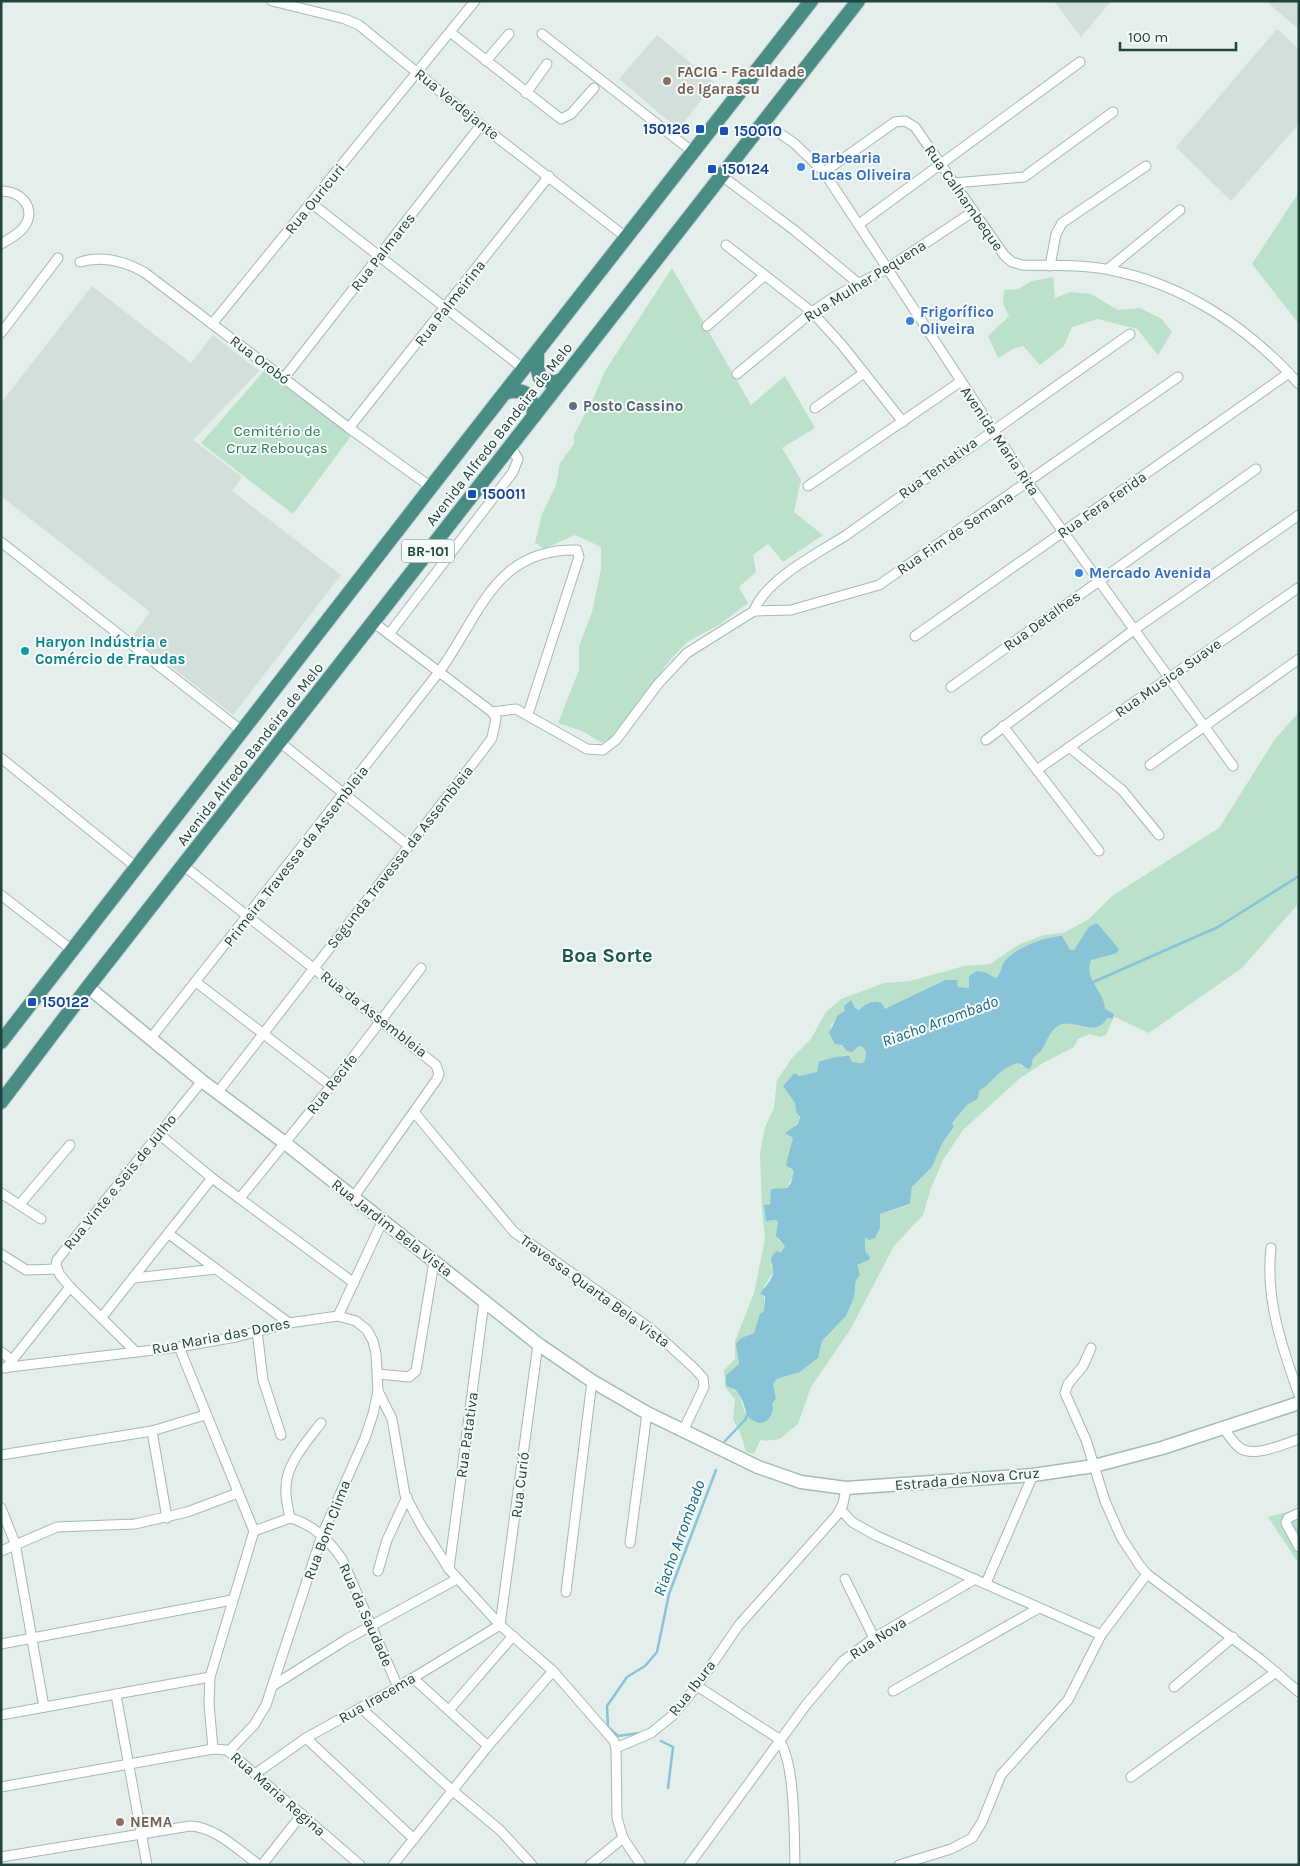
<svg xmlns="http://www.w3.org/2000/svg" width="1300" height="1866" font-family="Karla,sans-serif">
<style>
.built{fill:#d2dfda}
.green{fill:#bce1ca;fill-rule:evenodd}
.water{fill:#88c3d7}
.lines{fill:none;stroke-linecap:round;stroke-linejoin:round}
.stream{stroke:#88c3d7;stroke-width:2.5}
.minor-casing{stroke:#a6b8b3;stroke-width:11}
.secondary-casing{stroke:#a1bbb5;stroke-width:15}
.trunk-casing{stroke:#c1cac9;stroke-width:16}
.minor{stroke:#fff;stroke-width:9}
.secondary{stroke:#fff;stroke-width:12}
.trunk{stroke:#488c84;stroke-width:14}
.education-dot{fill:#8d6e63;stroke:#f5fbf8;stroke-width:2}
.transit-dot{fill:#1a4fb4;stroke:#f5fbf8;stroke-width:2}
.shop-dot{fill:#3f7fe0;stroke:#f5fbf8;stroke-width:2}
.service-dot{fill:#5c6f8a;stroke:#f5fbf8;stroke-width:2}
.culture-dot{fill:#0f9aa8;stroke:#f5fbf8;stroke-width:2}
.labels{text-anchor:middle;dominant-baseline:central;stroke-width:4;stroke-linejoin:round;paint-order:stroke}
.shield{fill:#f5fbf8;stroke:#617a75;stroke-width:1}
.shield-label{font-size:14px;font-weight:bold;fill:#22423d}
.education-label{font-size:15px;font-weight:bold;fill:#785e54;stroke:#f5fbf8;text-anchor:start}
.street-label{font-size:15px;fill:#22423d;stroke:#f5fbf8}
.transit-label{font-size:15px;font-weight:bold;fill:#164399;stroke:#f5fbf8;text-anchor:start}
.shop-label{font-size:15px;font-weight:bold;fill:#366cbe;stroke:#f5fbf8;text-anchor:start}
.service-label{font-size:15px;font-weight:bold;fill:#4e5e75;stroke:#f5fbf8;text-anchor:start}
.park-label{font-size:15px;fill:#287d52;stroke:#f5fbf8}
.culture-label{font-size:15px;font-weight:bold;fill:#0d838f;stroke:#f5fbf8;text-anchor:start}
.water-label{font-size:16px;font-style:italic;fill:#166684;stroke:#f5fbf8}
.district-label{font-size:20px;font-weight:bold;fill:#1b564e;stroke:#f5fbf8}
</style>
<rect width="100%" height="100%" fill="#e4efeb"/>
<g class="built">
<polygon points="1054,1 1111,1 1081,37"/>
<polygon points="1266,1 1299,1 1299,30"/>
<polygon points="1277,29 1299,49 1299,124 1231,201 1176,147"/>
<polygon points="657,35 715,83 678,129 619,79"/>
<polygon points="92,286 191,363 213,335 259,371 193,440 242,477 232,491 341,575 233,715 132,636 150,612 1,496 1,403"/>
</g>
<g class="green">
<polygon points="1299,192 1299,324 1252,264"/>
<polygon points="672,268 751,405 785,376 815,428 782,448 801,480 794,512 823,535 783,562 768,544 753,555 756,572 739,587 748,603 719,625 687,642 671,659 613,737 602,743 582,731 558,723 579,670 579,646 592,612 601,569 601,547 575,535 544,549 535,543 542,514 556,485 560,463 574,444 574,435 593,399 605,371"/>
<polygon points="1053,277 1055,298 1070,292 1091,294 1118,310 1140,308 1162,319 1172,332 1158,355 1137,329 1098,319 1072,327 1064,346 1040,365 1023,346 1015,348 998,358 988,336 1009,316 1003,304 1004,290 1018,289 1032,281"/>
<polygon points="265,370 351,436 293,514 201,443"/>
<path d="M1299 712V903L1242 968 1149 1033 1106 1013 1075 1024C1087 1031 1098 1029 1107 1018L1113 1019 1106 1035 1101 1037 1090 1034 1078 1039 1074 1047 1043 1063 1019 1079 963 1130 943 1160 931 1188 923 1215 894 1246 850 1330 811 1387 798 1424 780 1439 764 1441 761 1439 754 1454 746 1452 741 1435 733 1419 735 1399 725 1387 724 1370 735 1359V1341L754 1293 765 1239 762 1209 760 1153 765 1127 774 1108 777 1080 792 1058 811 1039 826 1012 841 999 884 983 910 981 964 966 990 964 1018 945 1044 935 1063 933 1089 919 1112 896 1219 828 1275 739ZM1057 936 1050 1033C1043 1048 1035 1057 1022 1067L1018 1062C1010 1065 1000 1070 993 1077 988 1082 986 1087 979 1091L978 1099 968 1104 952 1123 954 1128 942 1144 932 1167 912 1187 910 1205 880 1214V1228L865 1237V1251L857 1265 856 1286 846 1316 822 1341 818 1358 800 1372 777 1379 773 1384 776 1398 772 1404 745 1413 739 1394 726 1385V1375L739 1364 737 1353 741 1338 754 1333 764 1311V1287L773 1272 770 1264 784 1250 785 1245 778 1240V1222L776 1220 771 1221 765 1205C774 1203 794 1183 794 1171L789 1169 793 1138 789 1136C794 1120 806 1126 795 1107L796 1103 783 1086 794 1073 798 1076 817 1072C822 1060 833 1060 844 1055L852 1062 862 1063 865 1061 866 1051 862 1047 859 1046 855 1050 845 1048 831 1037V1025C839 1017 847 1005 859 1010 867 1002 871 1000 882 1003L885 1009 890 1008 940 982 957 983 958 987 969 988V976L975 971 985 972 996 978 1001 973V968L1017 951Z"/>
<polygon points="1299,1509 1299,1564 1268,1517"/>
</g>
<path class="water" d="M1097 923 1119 949 1117 953 1091 960C1083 979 1104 990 1105 1009L1114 1014 1113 1019 1107 1018C1096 1038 1077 1020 1062 1024 1050 1028 1047 1042 1041 1051 1039 1053 1034 1056 1033 1059 1031 1063 1033 1065 1029 1069L1018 1063C997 1069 995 1081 979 1091L978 1099 968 1104 952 1123 954 1127 942 1144 932 1167 912 1187 910 1204 880 1214V1228L875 1238 869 1240 865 1237V1251L870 1257 869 1260 857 1265 860 1275 856 1280 854 1297 846 1316 822 1341 818 1358 800 1372 777 1379 773 1384 776 1398 772 1404C775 1412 769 1422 760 1423 742 1419 748 1406 738 1393 735 1388 730 1389 726 1385V1375L739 1364 736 1344 741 1338 754 1333 760 1314 764 1311 765 1296 760 1294C764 1288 769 1283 772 1277 776 1266 765 1260 777 1251L781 1253 785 1246 776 1236 778 1222 776 1220 766 1221 764 1205 770 1204 771 1189 787 1188 791 1183 794 1171 786 1165 793 1138 785 1133 798 1124 800 1117 796 1112 795 1103 783 1086 794 1073 799 1076 817 1072 819 1062C822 1060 844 1055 849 1056L852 1062 862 1063 865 1061 866 1051 862 1047 859 1046 852 1052 847 1051 842 1045 835 1044 829 1033 838 1015 845 1011 844 1006 851 1000 855 1008 859 1010C867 1003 871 1000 882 1003L885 1009 945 980H957L958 987 969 988V976L976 971 985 972 996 978C1002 973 1000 967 1005 961 1017 947 1044 937 1062 936L1070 950H1074L1089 927Z"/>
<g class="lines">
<g class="stream">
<polyline points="1091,983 1218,927 1299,876"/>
<polyline points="725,1441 745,1420 748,1413"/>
<polyline points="640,1733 618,1736 608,1727 607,1706 627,1677 645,1666 657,1652 669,1594 716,1470"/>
<polyline points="661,1741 673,1747 668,1788"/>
</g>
<g class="minor-casing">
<g id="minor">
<polyline points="272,1 345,19 359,25 481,125 627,238"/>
<polyline points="450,32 561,119 571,114 594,88"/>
<polyline points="542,34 693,152"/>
<polyline points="486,61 509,34"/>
<polyline points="526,93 547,64"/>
<polyline points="763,122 794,143 824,172 1028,483 1233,766"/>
<path d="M824 172 895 122 905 121 915 127 1004 255 1012 262 1022 265C1050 266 1082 264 1110 270 1184 284 1249 328 1299 384"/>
<polyline points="722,176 794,230 858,283"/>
<polyline points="954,183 1024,177 1113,112"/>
<path d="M1 191C22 191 37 209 24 227 18 235 9 239 1 244"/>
<polyline points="311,203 524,369"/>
<polyline points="859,224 1080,62"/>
<polyline points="726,245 812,312 842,345 903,422"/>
<path d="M80 262C103 255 124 261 144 272L349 428 431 487"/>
<polyline points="1050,266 1056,234 1062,223 1146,166"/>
<polyline points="1108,269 1180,210"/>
<polyline points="212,324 475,1"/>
<polyline points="707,326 764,276"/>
<polyline points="1,333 58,258"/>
<polyline points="737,374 812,312 834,297 888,268 974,211"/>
<polyline points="284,378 481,125"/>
<polyline points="815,408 864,373"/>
<polyline points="349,428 549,176"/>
<polyline points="808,486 960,382"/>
<polyline points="1,542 242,731"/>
<polyline points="754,611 791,610 879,585 1178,377"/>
<path d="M754 611C765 580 818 553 845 536L1130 334"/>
<polyline points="389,634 513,472 518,459 510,446"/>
<polyline points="915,636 1289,373"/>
<polyline points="951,687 1256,469"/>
<polyline points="492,712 516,709 587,749 603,750 616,740 658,684 687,653 754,611"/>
<polyline points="1003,726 1099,851"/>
<polyline points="986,740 1135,629 1299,515"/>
<polyline points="281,743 409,846"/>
<polyline points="1069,747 1122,790 1159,835"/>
<polyline points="1,758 136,867"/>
<polyline points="1150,765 1299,659"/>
<polyline points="1038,769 1298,588"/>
<polyline points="184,866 436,1065 439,1074 437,1079 353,1198"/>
<polyline points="1,895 72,950"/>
<polyline points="196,982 331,1086"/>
<path d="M151 1038 439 672C480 616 494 548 577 550L579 557 528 714"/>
<polyline points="218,1092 481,753 492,738 496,718 492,712 373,622"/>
<polyline points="414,1112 514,1232 651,1329 694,1368 703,1378 704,1387 683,1431"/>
<polyline points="159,1134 212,1178 354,1283"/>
<polyline points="1,1193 41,1219"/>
<polyline points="240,1198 331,1086 421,968"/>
<polyline points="20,1204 70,1145"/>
<polyline points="169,1234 289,1323"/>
<path d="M1271 1248C1265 1299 1282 1347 1299 1395"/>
<polyline points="1,1254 26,1270 57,1269"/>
<polyline points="134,1278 216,1269"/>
<polyline points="338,1316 382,1222"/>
<polyline points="102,1317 212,1178"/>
<polyline points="257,1331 263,1380 281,1435"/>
<polyline points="179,1347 254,1531"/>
<polyline points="1091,1348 1083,1366 1068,1384 1065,1393 1086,1440 1105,1501 1121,1537 1140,1566 1147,1574 1260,1659 1299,1692"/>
<polyline points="1,1352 12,1360"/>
<polyline points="136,1352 70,1287 60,1275 56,1266 57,1260 202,1081"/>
<polyline points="1,1368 179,1347 236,1337 289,1323 338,1316 356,1321 367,1330 373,1341 376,1354 378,1391 373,1414 365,1438 322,1535 266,1705 254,1725 229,1751"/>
<polyline points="6,1368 70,1287"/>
<polyline points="378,1374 409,1377 416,1371 434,1262"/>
<polyline points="378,1391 392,1419 405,1495 421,1525 449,1569 500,1625 553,1671 614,1741 616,1748 617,1818 623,1838 641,1865"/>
<path d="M1224 1429C1229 1435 1233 1443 1240 1448 1254 1458 1284 1444 1299 1439"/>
<polyline points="152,1431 167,1518"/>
<polyline points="1,1455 152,1431 205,1415"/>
<polyline points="1,1508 15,1543 44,1707"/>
<polyline points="841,1510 852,1522 877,1536 1101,1635"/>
<polyline points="1299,1513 1288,1518 1286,1523 1299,1547"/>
<path d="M290 1518C288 1508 285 1497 286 1487 286 1464 308 1440 321 1423"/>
<path d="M254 1531 290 1518C313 1524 329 1540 342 1559L398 1687"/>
<polyline points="630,1543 647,1413"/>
<polyline points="1,1551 57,1527 135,1524 187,1512 238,1493"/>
<polyline points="449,1569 484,1302"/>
<polyline points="378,1571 387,1540 407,1497"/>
<polyline points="845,1579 874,1638"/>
<polyline points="986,1583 1033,1475"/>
<polyline points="566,1592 592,1381"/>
<polyline points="1,1644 232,1600"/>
<polyline points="413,1678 488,1746"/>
<polyline points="274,1685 347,1639 457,1579"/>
<path d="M697 1686 776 1737C796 1754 794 1837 795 1865"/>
<polyline points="1174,1687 1233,1637"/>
<polyline points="893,1691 1039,1608"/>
<polyline points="116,1695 147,1865"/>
<polyline points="361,1708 453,1791 500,1830 532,1865"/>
<polyline points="449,1710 513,1636"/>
<polyline points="1,1715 210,1677"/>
<polyline points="306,1738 414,1839"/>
<polyline points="616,1748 651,1733 672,1716 697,1686 739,1625 837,1515 843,1504 846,1488"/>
<polyline points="213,1749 209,1704 210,1677 254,1531"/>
<polyline points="255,1774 306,1738 398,1687 500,1625 538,1344"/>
<polyline points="1131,1777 1276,1672"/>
<polyline points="1,1787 213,1749 227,1750 360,1865"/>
<path d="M1 1857 190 1826C216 1827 238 1850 259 1865"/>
<polyline points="262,1865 302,1814"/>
<polyline points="393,1865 488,1746 553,1671"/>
<polyline points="590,1865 623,1838"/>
<polyline points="689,1865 806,1705 843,1661 874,1638 975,1579"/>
<polyline points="899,1865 951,1849 972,1838 982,1822 1001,1775 1068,1700 1101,1635 1147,1574"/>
</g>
</g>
<g class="secondary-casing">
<polyline id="secondary" points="88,987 202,1081 285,1143 538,1344 592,1381 647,1413 758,1467 801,1482 846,1488 1033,1475 1094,1466 1162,1448 1299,1403"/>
</g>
<g class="trunk-casing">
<g id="trunk">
<polyline points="537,352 537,367 540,378 554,383 561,380"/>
<path d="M506 392C527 388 533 396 534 416"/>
<polyline points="1,1042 431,487 811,1"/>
<polyline points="1,1102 88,987 858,1"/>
</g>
</g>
<use href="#minor" class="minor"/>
<use href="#secondary" class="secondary"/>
<use href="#trunk" class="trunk"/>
</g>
<g class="education-dot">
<circle cx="667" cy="81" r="5"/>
<circle cx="120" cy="1822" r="5"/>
</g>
<g class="transit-dot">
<rect x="695" y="124" width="10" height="10" rx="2.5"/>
<rect x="719" y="126" width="10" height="10" rx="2.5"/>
<rect x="707" y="164" width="10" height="10" rx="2.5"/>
<rect x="467" y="489" width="10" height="10" rx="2.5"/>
<rect x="27" y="997" width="10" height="10" rx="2.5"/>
</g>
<g class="shop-dot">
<circle cx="801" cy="167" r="5"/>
<circle cx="910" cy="321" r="5"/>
<circle cx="1079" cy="573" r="5"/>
</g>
<circle class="service-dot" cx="573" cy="406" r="5"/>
<circle class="culture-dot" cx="25" cy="651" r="5"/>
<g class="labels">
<rect class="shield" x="402" y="539.5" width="52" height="23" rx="4"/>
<g class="shield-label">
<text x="428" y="551">BR-101</text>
</g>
<g class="education-label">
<text x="677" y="72">FACIG - Faculdade<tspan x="677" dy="17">de Igarassu</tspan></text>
<text x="130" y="1822">NEMA</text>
</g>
<g class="street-label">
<text transform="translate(457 104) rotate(39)">Rua Verdejante</text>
<text transform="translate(964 198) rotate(55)">Rua Calhambeque</text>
<text transform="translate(315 199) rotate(-51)">Rua Ouricuri</text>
<text transform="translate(383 252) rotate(-52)">Rua Palmares</text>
<text transform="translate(865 281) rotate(-32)">Rua Mulher Pequena</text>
<text transform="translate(450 303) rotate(-52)">Rua Palmeirina</text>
<text transform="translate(260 360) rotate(37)">Rua Orobó</text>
<text transform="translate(499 434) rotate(-52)">Avenida Alfredo Bandeira de Melo</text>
<text transform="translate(1000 441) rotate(56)">Avenida Maria Rita</text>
<text transform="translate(938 468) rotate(-36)">Rua Tentativa</text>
<text transform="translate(1102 505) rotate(-35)">Rua Fera Ferida</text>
<text transform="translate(955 533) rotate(-34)">Rua Fim de Semana</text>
<text transform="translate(1042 621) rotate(-36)">Rua Detalhes</text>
<text transform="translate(1168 678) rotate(-35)">Rua Musica Suave</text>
<text transform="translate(250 754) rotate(-52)">Avenida Alfredo Bandeira de Melo</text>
<text transform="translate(296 856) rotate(-52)">Primeira Travessa da Assembleia</text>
<text transform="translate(400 857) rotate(-52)">Segunda Travessa da Assembleia</text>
<text transform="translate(374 1014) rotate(38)">Rua da Assembleia</text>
<text transform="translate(332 1084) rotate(-52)">Rua Recife</text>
<text transform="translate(120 1182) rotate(-51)">Rua Vinte e Seis de Julho</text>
<text transform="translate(392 1228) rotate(38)">Rua Jardim Bela Vista</text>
<text transform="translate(595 1291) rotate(36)">Travessa Quarta Bela Vista</text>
<text transform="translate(221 1336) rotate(-11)">Rua Maria das Dores</text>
<text transform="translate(467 1435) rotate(-82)">Rua Patativa</text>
<text transform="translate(967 1479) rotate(-5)">Estrada de Nova Cruz</text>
<text transform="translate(520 1485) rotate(-83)">Rua Curió</text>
<text transform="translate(327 1530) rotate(-69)">Rua Bom Clima</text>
<text transform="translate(366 1615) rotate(66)">Rua da Saudade</text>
<text transform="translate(878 1638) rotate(-33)">Rua Nova</text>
<text transform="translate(692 1688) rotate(-52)">Rua Ibura</text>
<text transform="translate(377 1698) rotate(-30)">Rua Iracema</text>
<text transform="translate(278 1794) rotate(41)">Rua Maria Regina</text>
</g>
<g class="transit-label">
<text x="690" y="129" text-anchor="end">150126</text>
<text x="734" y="131">150010</text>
<text x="722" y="169">150124</text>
<text x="482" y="494">150011</text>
<text x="42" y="1002">150122</text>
</g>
<g class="shop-label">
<text x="811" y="158">Barbearia<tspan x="811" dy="17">Lucas Oliveira</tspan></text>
<text x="920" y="312">Frigorífico<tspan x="920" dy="17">Oliveira</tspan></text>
<text x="1089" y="573">Mercado Avenida</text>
</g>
<g class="service-label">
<text x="583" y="406">Posto Cassino</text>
</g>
<g class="park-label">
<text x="277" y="431">Cemitério de<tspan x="277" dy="17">Cruz Rebouças</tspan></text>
</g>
<g class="culture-label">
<text x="35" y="642">Haryon Indústria e<tspan x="35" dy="17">Comércio de Fraudas</tspan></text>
</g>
<g class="water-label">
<text transform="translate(940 1021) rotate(-20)">Riacho Arrombado</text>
<text transform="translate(679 1538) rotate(-70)">Riacho Arrombado</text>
</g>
<g class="district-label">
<text x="607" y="955">Boa Sorte</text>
</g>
</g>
<rect width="1300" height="1866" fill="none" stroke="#22423d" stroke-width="5"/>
<path d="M1120 42v8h116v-8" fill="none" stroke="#22423d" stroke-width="2.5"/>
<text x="1128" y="42" font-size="15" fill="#22423d" stroke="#f5fbf8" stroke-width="4" paint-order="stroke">100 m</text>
</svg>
